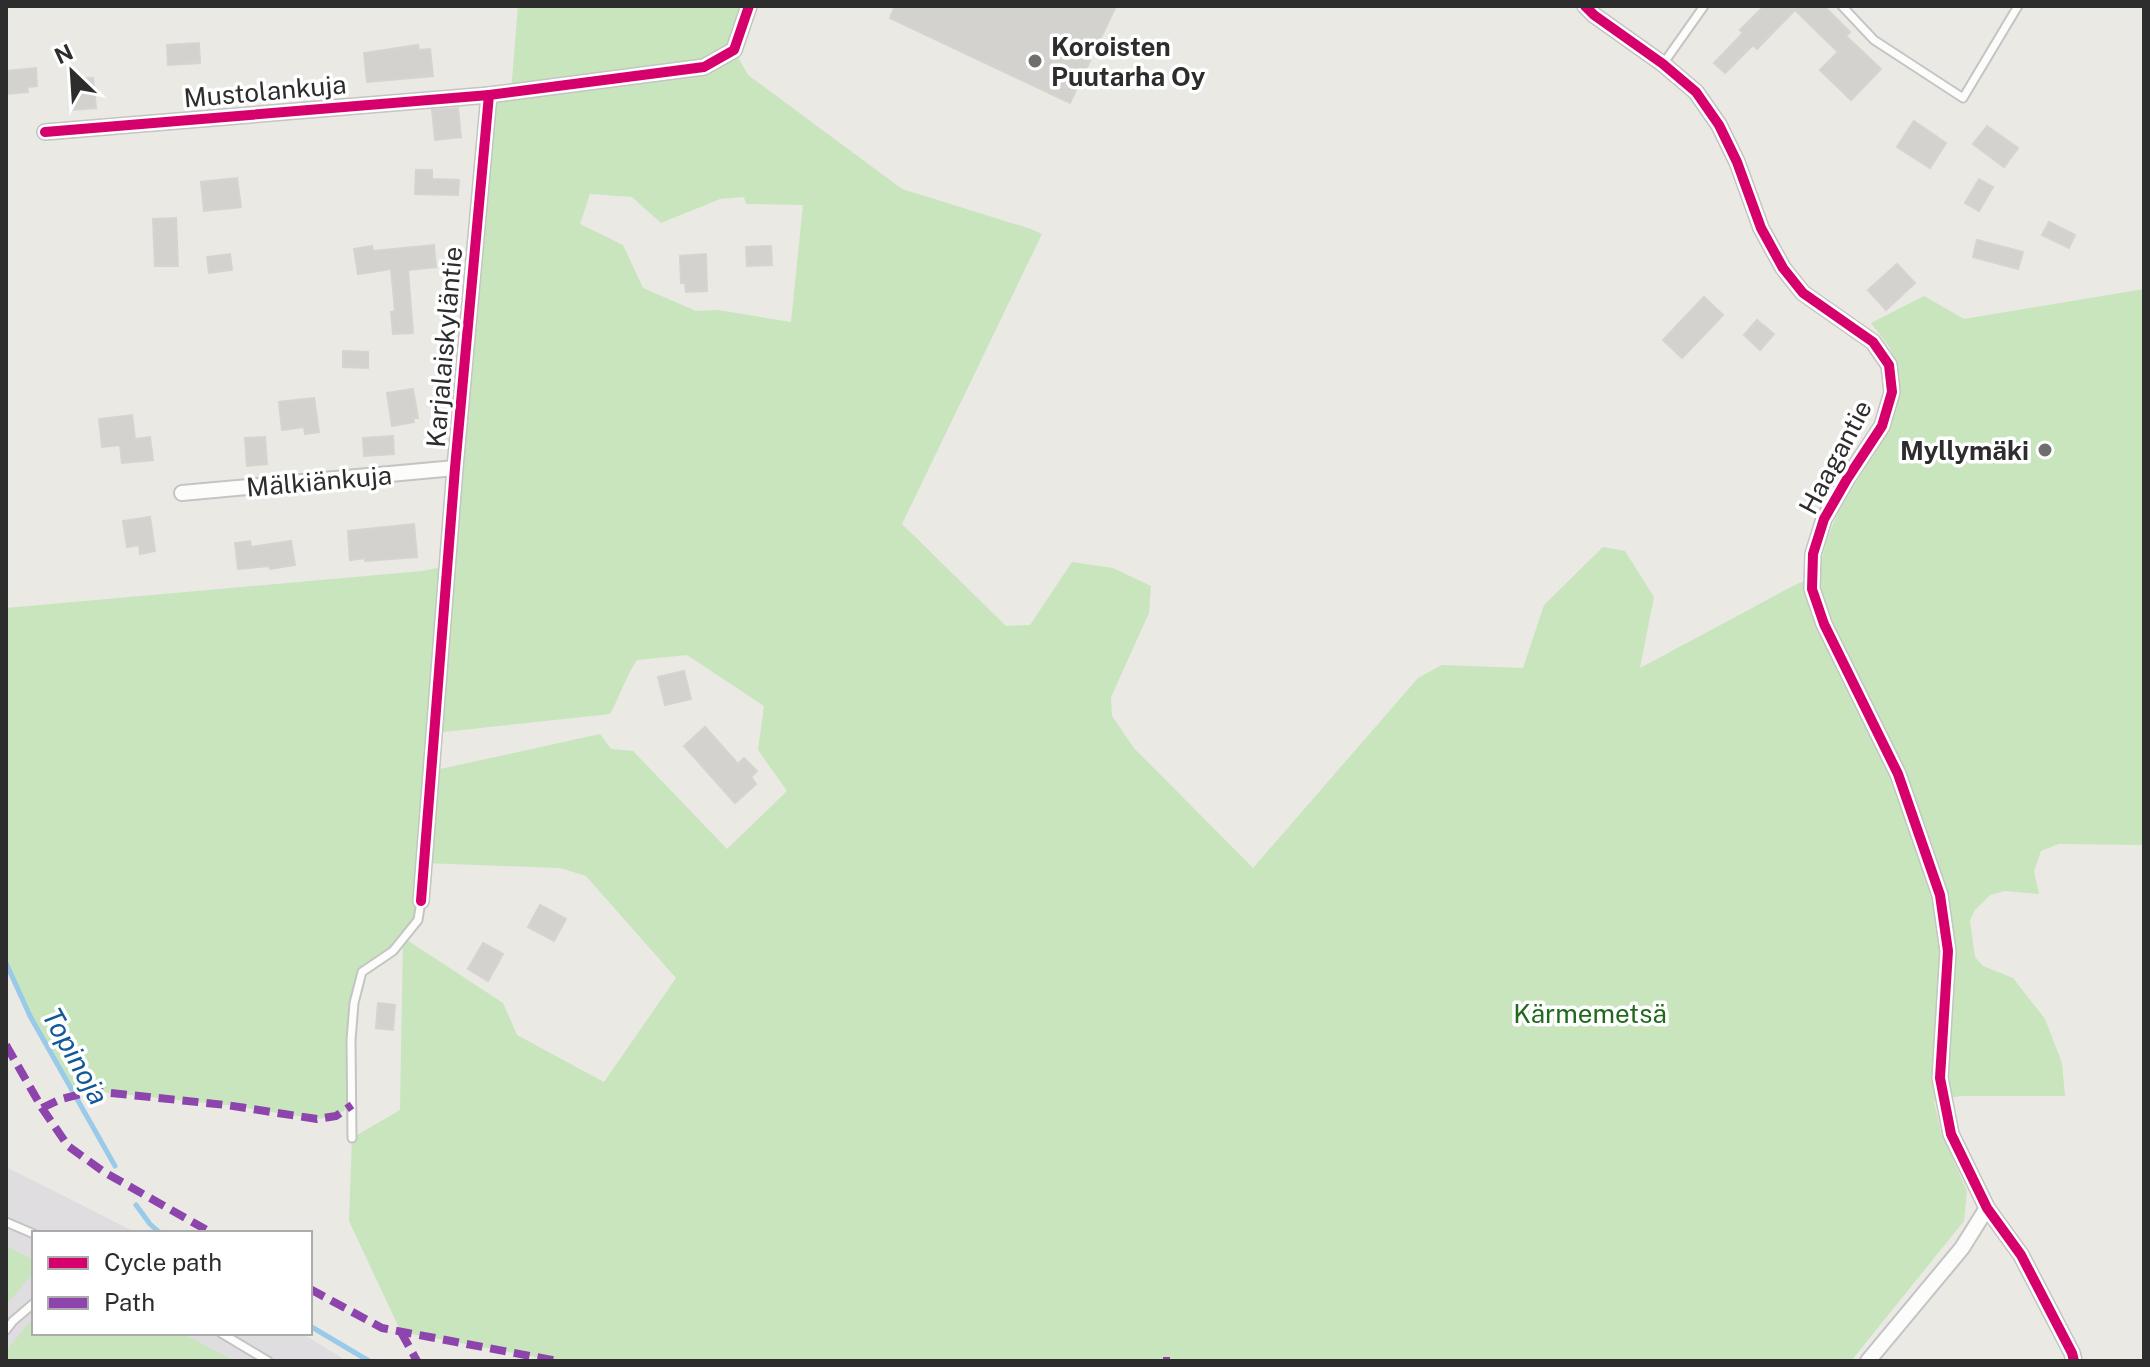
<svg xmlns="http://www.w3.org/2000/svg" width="2150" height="1367" font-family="'Public Sans',sans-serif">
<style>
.industrial{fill:#dfdddf}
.green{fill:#c8e5be;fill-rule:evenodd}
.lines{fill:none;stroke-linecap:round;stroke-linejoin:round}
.stream{stroke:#9acae9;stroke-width:5}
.building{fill:#d3d2ce;stroke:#d5d4cf;stroke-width:2}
.service-casing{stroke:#c4c4c4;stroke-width:11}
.minor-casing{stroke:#c4c4c4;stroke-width:18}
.service{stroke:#fcfcfb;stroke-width:7}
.minor{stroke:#fcfcfb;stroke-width:14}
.quiet{stroke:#8e44ad;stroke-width:8;stroke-dasharray:16 8;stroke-linecap:butt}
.cycleway-casing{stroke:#fff;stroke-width:15}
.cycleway{stroke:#d6006c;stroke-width:10}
.poi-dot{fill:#6f6f6d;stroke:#fff;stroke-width:3}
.labels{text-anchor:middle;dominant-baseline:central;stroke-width:7;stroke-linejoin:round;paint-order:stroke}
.poi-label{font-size:26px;font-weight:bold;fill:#2d2d2d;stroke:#fff;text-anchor:start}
.street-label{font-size:26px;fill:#2d2d2d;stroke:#fff}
.park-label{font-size:26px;fill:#22691e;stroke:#fff}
.water-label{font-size:28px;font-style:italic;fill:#12589b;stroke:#fff}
</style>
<rect width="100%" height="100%" fill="#eae9e4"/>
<polygon class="industrial" points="6,1167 137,1233 34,1233 34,1333 301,1333 347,1361 6,1361"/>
<g class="green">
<path d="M518 6H749L734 50 748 75 902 189 1028 228 1042 234 902 524 1006 626 1030 625 1072 562 1113 568 1151 586 1149 613 1111 697 1112 716 1134 748 1253 868 1418 678 1442 665 1523 668 1544 605 1603 547 1625 551 1654 597 1640 668 1791 587 1819 574C1822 554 1828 534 1837 515 1861 466 1913 418 1895 359 1891 347 1879 334 1871 323L1924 296 1964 319 2144 289V845L2059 844 2041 851 2034 871 2039 894 2005 891 1990 895 1974 911 1970 921 1975 957 1983 966 2013 978 2045 1019 2062 1063 2065 1096H1960L1934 1101 1941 1132 1967 1191 1964 1221 1851 1361H557L401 1332 349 1221 352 1138 400 1110 403 939 362 973 354 1003 352 1105 336 1116 317 1119 226 1105 92 1091 75 1096 30 1016 6 963V608L422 571 447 566 489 95 511 92ZM590 194 632 197 661 223 720 199 744 197 746 204 803 205 791 322 718 310 696 311 643 288 623 245 580 224ZM687 655 764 706 758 750 787 791 727 849 633 751 611 749 600 734 431 771 434 733 610 714C620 696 625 678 637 660ZM424 863 560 868 586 876 676 978 604 1082 517 1035 503 1003 404 938 418 920Z"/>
<polygon points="6,1246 34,1260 34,1272 6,1305"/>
<polygon points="34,1317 34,1333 181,1333 235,1361 6,1361 6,1351"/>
</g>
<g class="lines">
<g class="stream">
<polyline points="6,963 30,1016 115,1166"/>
<polyline points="136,1205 150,1224 160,1233"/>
<polyline points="310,1326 369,1361"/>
</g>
</g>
<g class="building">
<polygon points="895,6 1116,6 1070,103 890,18"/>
<polygon points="1764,6 1824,6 1850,32 1846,36 1881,69 1851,100 1820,70 1838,52 1795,10 1757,49 1753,45 1725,73 1714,63 1743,33 1740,30"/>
<polygon points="199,43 200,63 168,65 167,45"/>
<polygon points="418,45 419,50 430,49 433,76 367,82 364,53"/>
<polygon points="36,68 37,86 27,87 28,92 6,94 6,71"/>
<polygon points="93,78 96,108 71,110 69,79"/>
<polygon points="458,108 461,137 435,140 432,110"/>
<polygon points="1914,121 1946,143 1930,168 1897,147"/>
<polygon points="1987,126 2018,148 2004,167 1973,144"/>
<polygon points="416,170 432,170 432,179 459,180 458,195 415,194"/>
<polygon points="237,178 241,207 204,211 201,182"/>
<polygon points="1979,179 1993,187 1979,211 1965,203"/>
<polygon points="176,218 178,266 155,266 153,219"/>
<polygon points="2049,222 2075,235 2069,248 2042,235"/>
<polygon points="1977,240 2023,252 2018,269 1973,257"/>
<polygon points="434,245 436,267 408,270 413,333 393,334 391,312 395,311 391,269 358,274 354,249 372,246 373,251"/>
<polygon points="771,246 772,265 747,266 746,247"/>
<polygon points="230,254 232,270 209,273 207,257"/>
<polygon points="706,254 707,291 686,292 685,283 681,283 680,256"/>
<polygon points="1897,264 1915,283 1886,310 1868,290"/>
<polygon points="1704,297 1723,315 1682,358 1663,340"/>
<polygon points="1757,320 1774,334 1760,350 1744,335"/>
<polygon points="343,351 368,352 368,368 343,367"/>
<polygon points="413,389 418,418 413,418 414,422 392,426 387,393"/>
<polygon points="314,398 319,432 305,434 304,427 282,430 279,402"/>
<polygon points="132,415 135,439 150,437 153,460 122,463 120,445 102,447 99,419"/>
<polygon points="393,436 394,454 364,456 363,438"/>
<polygon points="265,437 267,464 247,466 245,438"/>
<polygon points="150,517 155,551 140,554 139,545 127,547 123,521"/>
<polygon points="414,524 417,557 365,561 365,558 350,560 348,531"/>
<polygon points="250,541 251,547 291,541 295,565 270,569 269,566 238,569 235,543"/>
<polygon points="684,671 691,699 665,705 658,677"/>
<polygon points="705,727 738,764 744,758 757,771 751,777 756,784 735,803 684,746"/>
<polygon points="540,905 566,919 554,941 528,927"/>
<polygon points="483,943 503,954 488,981 468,969"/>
<polygon points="378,1003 395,1005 393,1030 376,1028"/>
</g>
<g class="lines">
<g class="service-casing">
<g id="service">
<polyline points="1842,6 1874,40 1963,98 2018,6"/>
<polyline points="1663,64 1704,6"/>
<polyline points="352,1138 351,1040 354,1003 362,972 393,951 418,920 421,901"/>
<polyline points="6,1222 34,1234"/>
<polyline points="6,1330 13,1321 34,1303"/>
<polyline points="221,1333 268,1361"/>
</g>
</g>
<g class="minor-casing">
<g id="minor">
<polyline points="1585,6 1594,15 1663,64 1696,92 1719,125 1737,162 1761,228 1783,268 1803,293 1873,342 1889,365 1892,392 1882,426 1847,479 1824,519 1813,554 1812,589 1824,624 1898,774 1940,895 1948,951 1940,1078 1951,1134 1987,1208 2021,1255 2072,1353 2074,1361"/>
<polyline points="45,132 489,95"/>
<polyline points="182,493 455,468"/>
<polyline points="421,901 455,468 489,95 704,67 734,50 749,6"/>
<polyline points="1868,1361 1962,1248 1987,1208"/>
</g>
</g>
<use href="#service" class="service"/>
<use href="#minor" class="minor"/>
<g class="quiet">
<polyline points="6,1045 42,1108 68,1146 104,1172 212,1233"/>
<polyline points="42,1108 61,1099 92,1091 226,1105 317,1119 336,1116 352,1105"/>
<polyline points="310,1289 382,1328 557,1361"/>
<polyline points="401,1332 417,1361"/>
<polyline points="1163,1361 1170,1361"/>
</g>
<g class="cycleway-casing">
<g id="cycleway">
<polyline points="1585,6 1594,15 1663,64 1696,92 1719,125 1737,162 1761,228 1783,268 1803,293 1873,342 1889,365 1892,392 1882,426 1847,479 1824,519 1813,554 1812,589 1824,624 1898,774 1940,895 1948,951 1940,1078 1951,1134 1987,1208 2021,1255 2072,1353 2074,1361"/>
<polyline points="45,132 489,95"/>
<polyline points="421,901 455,468 489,95 704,67 734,50 749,6"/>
</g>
</g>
<use href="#cycleway" class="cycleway"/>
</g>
<g class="poi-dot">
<circle cx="1035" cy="61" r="8"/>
<circle cx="2045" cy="450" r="8"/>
</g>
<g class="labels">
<g class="poi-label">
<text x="1051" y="46">Koroisten<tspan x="1051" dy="30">Puutarha Oy</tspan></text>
<text x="2029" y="450" text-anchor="end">Myllymäki</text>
</g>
<g class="street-label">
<text transform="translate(265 91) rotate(-5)">Mustolankuja</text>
<text transform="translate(444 347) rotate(-85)">Karjalaiskyläntie</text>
<text transform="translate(1835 457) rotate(-62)">Haagantie</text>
<text transform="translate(319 481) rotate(-5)">Mälkiänkuja</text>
</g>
<g class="park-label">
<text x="1590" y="1013">Kärmemetsä</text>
</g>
<g class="water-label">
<text transform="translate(76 1056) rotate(61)">Topinoja</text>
</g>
</g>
<rect width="2150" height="1367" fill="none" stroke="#2d2d2d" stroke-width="16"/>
<rect x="32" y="1231" width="280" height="104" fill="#ffffff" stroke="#ababab" stroke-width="2"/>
<rect x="48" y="1257" width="40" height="12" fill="#d6006c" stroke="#ababab" stroke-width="2"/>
<text x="104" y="1271" font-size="24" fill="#2d2d2d">Cycle path</text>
<rect x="48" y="1297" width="40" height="12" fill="#8e44ad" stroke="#ababab" stroke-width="2"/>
<text x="104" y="1311" font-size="24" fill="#2d2d2d">Path</text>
<g transform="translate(72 72) rotate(335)" stroke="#ffffff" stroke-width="6" paint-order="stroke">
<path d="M0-6L14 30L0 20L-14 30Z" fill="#2d2d2d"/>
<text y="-12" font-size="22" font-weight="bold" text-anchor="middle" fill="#2d2d2d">N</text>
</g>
</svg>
